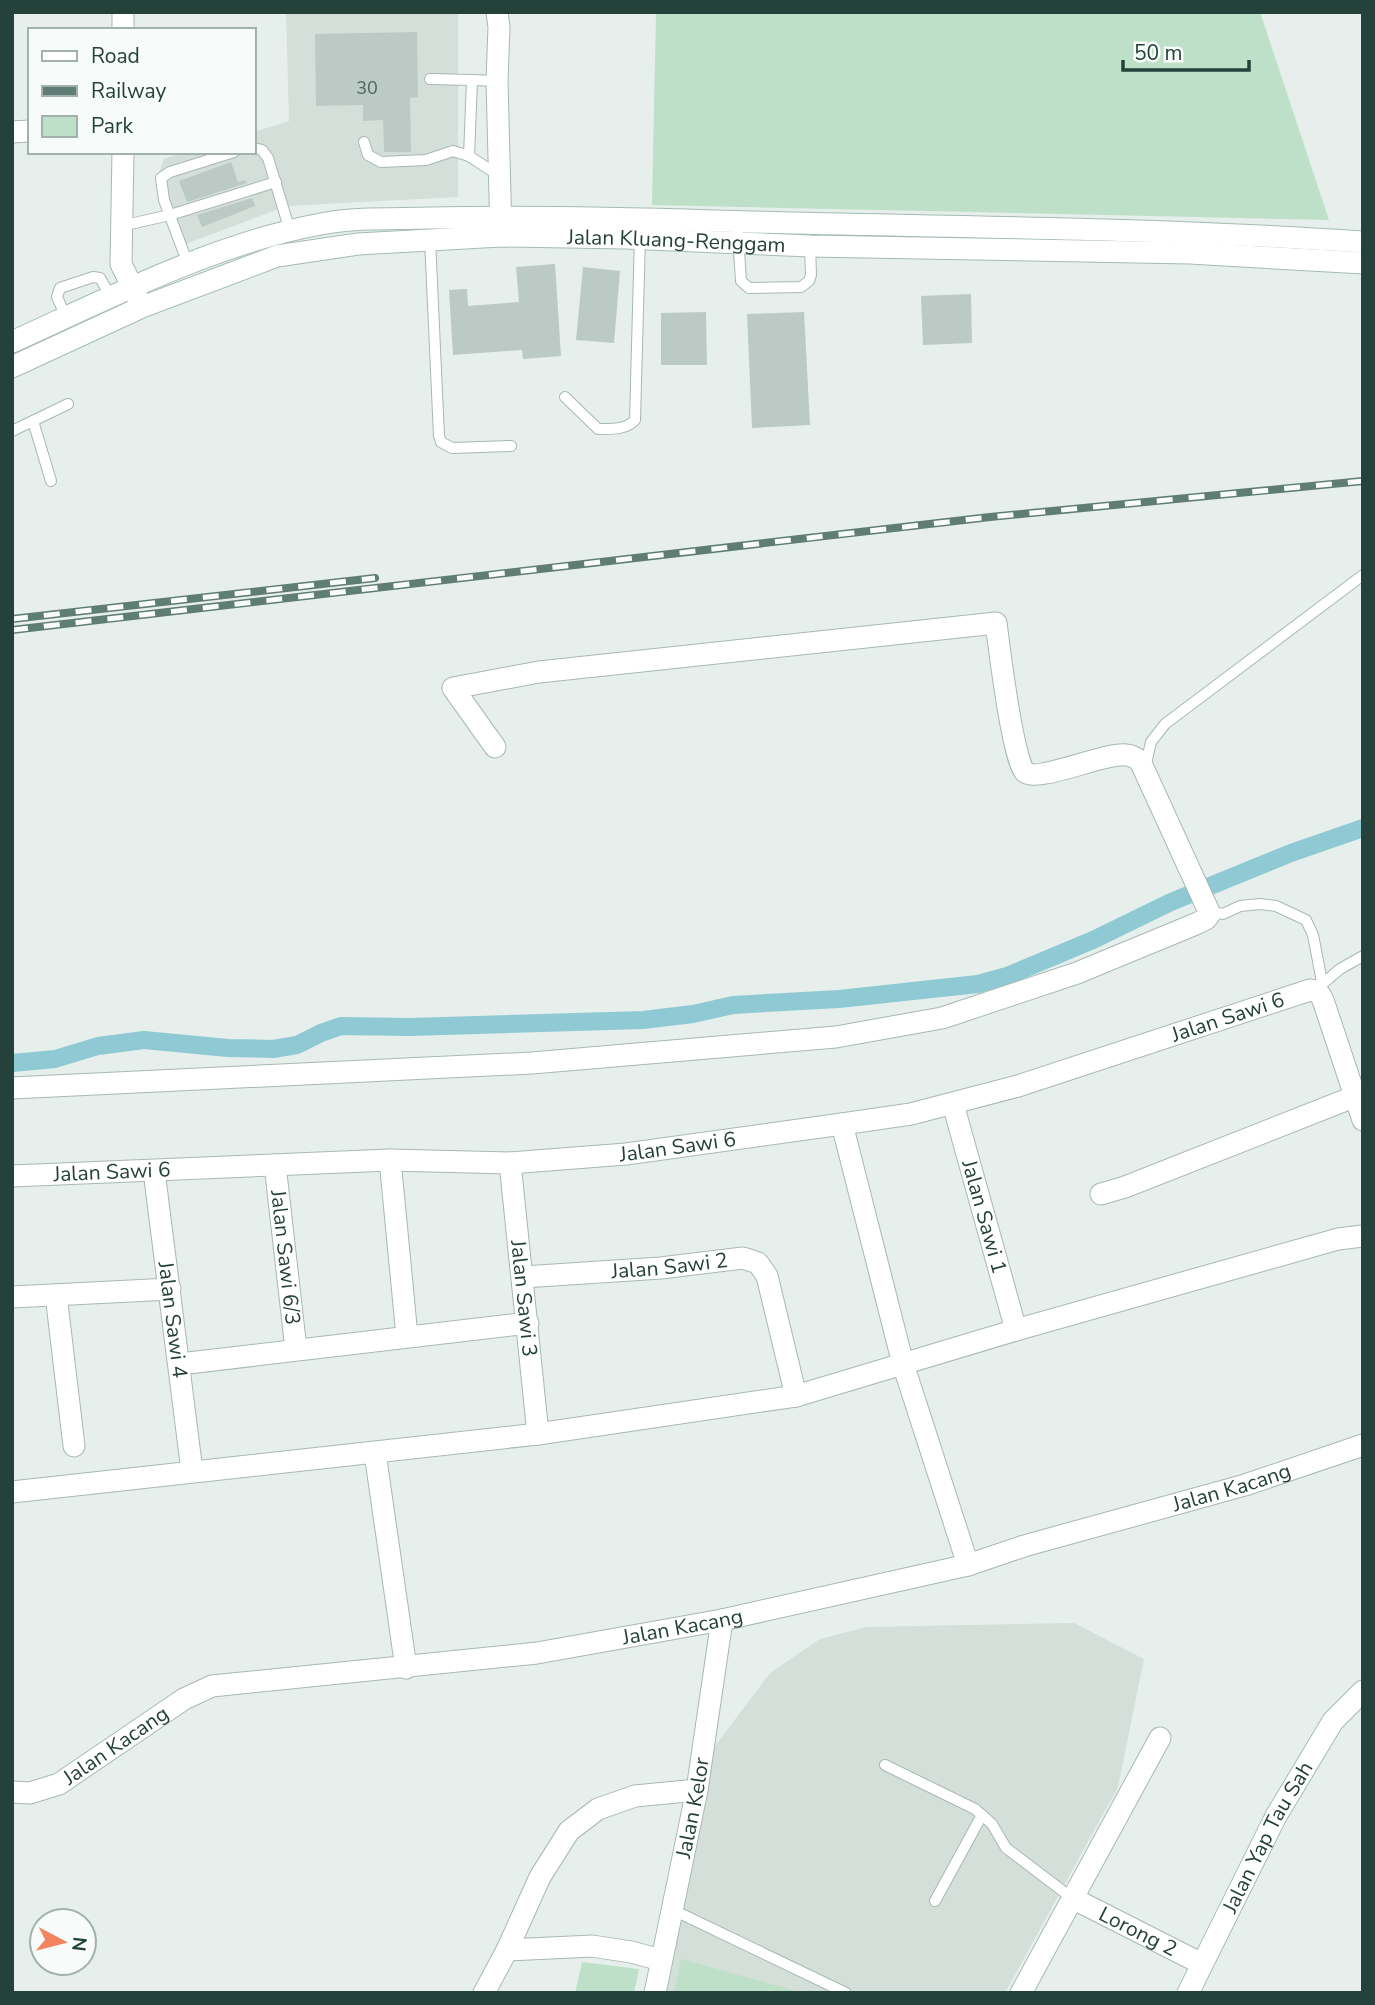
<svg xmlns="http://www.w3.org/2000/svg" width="1375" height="2005" font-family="'Nunito Sans',sans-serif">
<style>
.built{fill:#d4dfda}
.green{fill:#bfe0c8}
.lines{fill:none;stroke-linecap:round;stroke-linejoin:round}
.canal{stroke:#8ec9d4;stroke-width:18}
.building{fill:#bbcac4}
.lane-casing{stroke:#a8b8b2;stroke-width:12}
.street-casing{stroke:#a8b8b2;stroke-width:23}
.secondary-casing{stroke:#a4bbb3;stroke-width:23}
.lane{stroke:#fff;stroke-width:10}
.street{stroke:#fff;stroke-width:21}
.secondary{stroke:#fff;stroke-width:21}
.rail-casing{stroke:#5f7d75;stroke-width:8}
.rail{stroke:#f7fbf9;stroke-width:5;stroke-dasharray:16;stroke-linecap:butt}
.labels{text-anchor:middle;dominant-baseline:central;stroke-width:7;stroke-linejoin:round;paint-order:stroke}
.number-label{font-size:18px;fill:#4a645c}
.street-label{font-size:21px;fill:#24423a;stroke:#f7fbf9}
</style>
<rect width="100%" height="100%" fill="#e6efeb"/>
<g class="built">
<polygon points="286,13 458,13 458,197 286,206 178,247 157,192 157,178 164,159 185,152 254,152 254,132 289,121"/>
<polygon points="1074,1623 1144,1659 1118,1787 1005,1993 664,1993 715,1746 770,1673 820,1639 866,1627"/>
</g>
<g class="green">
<polygon points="656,12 1260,12 1329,220 652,205"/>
<polygon points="681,1959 800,1992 802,1993 674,1993"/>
<polygon points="582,1962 639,1969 634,1993 575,1993"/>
</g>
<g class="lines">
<polyline class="canal" points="12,1063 55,1059 98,1046 144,1040 228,1048 273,1049 297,1045 321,1033 341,1026 410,1027 643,1020 693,1014 733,1005 839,999 978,984 1007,976 1093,940 1171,902 1291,853 1363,828"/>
</g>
<g class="building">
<polygon points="417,32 418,97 410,98 411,152 384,152 383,120 363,121 363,105 316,106 315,34"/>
<polygon points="231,162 238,182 245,180 247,183 187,202 179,181"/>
<polygon points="252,198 255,206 202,227 197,215"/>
<polygon points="555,264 561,356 523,359 522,350 453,355 449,290 467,289 468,306 519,302 516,267"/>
<polygon points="583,267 620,271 614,343 576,340"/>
<polygon points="971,294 972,343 923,345 921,296"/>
<polygon points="706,312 707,365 661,365 661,313"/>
<polygon points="804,312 810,425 752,428 747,314"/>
</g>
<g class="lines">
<g class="lane-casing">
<g id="lane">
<polyline points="430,79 472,80"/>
<polyline points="497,81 472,80 469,156 498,175"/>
<polyline points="364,142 368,155 381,162 426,160 453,151 469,156"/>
<polyline points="254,148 262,150 268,158 290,231"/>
<polyline points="737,221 741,281 749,288 801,287 809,281 811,275 810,246"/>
<polyline points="121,226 170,215 276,182"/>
<polyline points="430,239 439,436 441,442 452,448 511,446"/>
<polyline points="188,264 164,200 161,178 170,172 234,152"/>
<polyline points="66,317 57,297 60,288 93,277 100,278 111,297"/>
<path d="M565 397 598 429C611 429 626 430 635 420L640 236"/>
<polyline points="33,421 51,481"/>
<polyline points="12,431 68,404"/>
<polyline points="1145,768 1151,742 1165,724 1363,575"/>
<polyline points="1210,911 1223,914 1240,906 1260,904 1276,906 1306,920 1313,935 1322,982"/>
<polyline points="1320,986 1340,969 1363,956"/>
<polyline points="885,1765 975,1809 992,1824 1006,1848 1072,1898"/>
<polyline points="935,1901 982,1815"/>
<polyline points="673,1910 846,1993"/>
</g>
</g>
<g class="street-casing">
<g id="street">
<polyline points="497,12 499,27 497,81 501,234"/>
<polyline points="123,30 123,12"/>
<polyline points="12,132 30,131"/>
<polyline points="123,152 121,264 140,303"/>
<path d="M12 1088 532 1063 836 1037 942 1018 1077 973 1198 923 1206 919 1210 914 1140 761C1136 758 1131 755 1126 755 1105 752 1038 783 1025 772 1013 761 999 646 996 623L539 672 453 688 495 747"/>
<path id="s1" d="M953 1104 1016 1330"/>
<polyline points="842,1124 903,1364 968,1565"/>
<polyline points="390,1160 407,1336"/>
<path id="s2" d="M510 1163 538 1434"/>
<path id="s3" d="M275 1165 296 1349"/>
<path id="s4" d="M154 1171 192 1471"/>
<path id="s5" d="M12 1176 390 1160 510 1163 626 1154 842 1124 911 1114 1018 1086 1310 990C1319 991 1321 995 1324 1003L1363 1120"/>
<polyline points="1101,1194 1125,1187 1356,1096"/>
<path id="s6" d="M523 1277 661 1268 743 1258 758 1263 767 1276 796 1396"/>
<polyline points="56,1295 74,1446"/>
<polyline points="12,1297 170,1289"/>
<polyline points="180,1364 528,1323"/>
<polyline points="375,1453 406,1668"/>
<polyline points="12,1492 538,1434 796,1396 1016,1330 1338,1239 1363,1236"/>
<path id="s7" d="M12 1792 30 1793 59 1784 184 1699 212 1686 537 1653 722 1620 968 1565 1024 1546 1245 1485 1363 1445"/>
<path id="s8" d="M1072 1898 1202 1964"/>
<polyline points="507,1950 592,1946 631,1952 661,1960"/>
<polyline points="484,1993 507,1950 540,1877 569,1831 598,1809 635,1796 697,1790"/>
<path id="s9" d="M655 1993 697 1790 722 1620"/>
<polyline points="1021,1993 1160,1738"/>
</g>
</g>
<g class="secondary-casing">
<g id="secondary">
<path d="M12 342C109 298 216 243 321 224 357 217 395 219 431 218 526 216 620 218 714 221 930 227 1147 227 1363 242"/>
<path id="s10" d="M12 367 142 307 277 256 358 244 501 236 626 238 810 246 1190 253 1363 263"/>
<path id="s11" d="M1188 1993 1276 1816 1333 1721 1363 1691"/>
</g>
</g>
<use href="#lane" class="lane"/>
<use href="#street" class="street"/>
<use href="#secondary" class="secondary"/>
<g class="rail-casing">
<g id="rail">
<polyline points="12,619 375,578"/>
<polyline points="12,630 990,517 1363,481"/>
</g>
</g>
<use href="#rail" class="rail"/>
</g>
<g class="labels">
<g class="number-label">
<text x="367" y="88">30</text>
</g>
<g class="street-label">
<text stroke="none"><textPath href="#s10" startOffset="688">Jalan Kluang-Renggam</textPath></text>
<text stroke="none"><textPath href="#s5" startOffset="1234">Jalan Sawi 6</textPath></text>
<text stroke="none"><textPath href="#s5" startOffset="667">Jalan Sawi 6</textPath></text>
<text stroke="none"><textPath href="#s5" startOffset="100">Jalan Sawi 6</textPath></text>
<text stroke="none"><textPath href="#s1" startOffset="117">Jalan Sawi 1</textPath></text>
<text stroke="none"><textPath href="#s3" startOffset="93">Jalan Sawi 6/3</textPath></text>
<text stroke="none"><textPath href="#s6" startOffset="147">Jalan Sawi 2</textPath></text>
<text stroke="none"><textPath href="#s2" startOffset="136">Jalan Sawi 3</textPath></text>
<text stroke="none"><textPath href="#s4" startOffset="150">Jalan Sawi 4</textPath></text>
<text stroke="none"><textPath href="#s7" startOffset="1272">Jalan Kacang</textPath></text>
<text stroke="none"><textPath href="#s7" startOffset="705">Jalan Kacang</textPath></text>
<text stroke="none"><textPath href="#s7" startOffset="117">Jalan Kacang</textPath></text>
<text stroke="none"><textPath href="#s9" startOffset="189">Jalan Kelor</textPath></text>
<text stroke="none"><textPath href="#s11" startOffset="175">Jalan Yap Tau Sah</textPath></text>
<text stroke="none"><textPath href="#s8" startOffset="74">Lorong 2</textPath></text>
</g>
</g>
<rect width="1375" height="2005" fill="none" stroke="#24423a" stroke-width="28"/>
<rect x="28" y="28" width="228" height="126" fill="#f7fbf9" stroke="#a3b1ad" stroke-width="2"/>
<rect x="42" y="51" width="35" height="10" fill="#ffffff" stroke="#a3b1ad" stroke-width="2"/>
<text x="91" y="63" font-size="21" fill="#24423a">Road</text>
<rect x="42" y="86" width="35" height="10" fill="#5f7d75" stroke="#a3b1ad" stroke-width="2"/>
<text x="91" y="98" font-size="21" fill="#24423a">Railway</text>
<rect x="42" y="116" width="35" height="21" fill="#bfe0c8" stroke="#a3b1ad" stroke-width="2"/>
<text x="91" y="133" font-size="21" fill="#24423a">Park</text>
<g transform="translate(63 1942) rotate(97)"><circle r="33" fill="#f7fbf9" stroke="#a3b1ad" stroke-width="2"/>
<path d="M0-5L12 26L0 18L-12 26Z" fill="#f4845f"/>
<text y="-10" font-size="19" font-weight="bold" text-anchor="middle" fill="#24423a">N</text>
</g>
<path d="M1123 60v10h126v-10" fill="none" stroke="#24423a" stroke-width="3.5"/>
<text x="1134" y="60" font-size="21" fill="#24423a" stroke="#f7fbf9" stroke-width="5" paint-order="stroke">50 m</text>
</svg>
